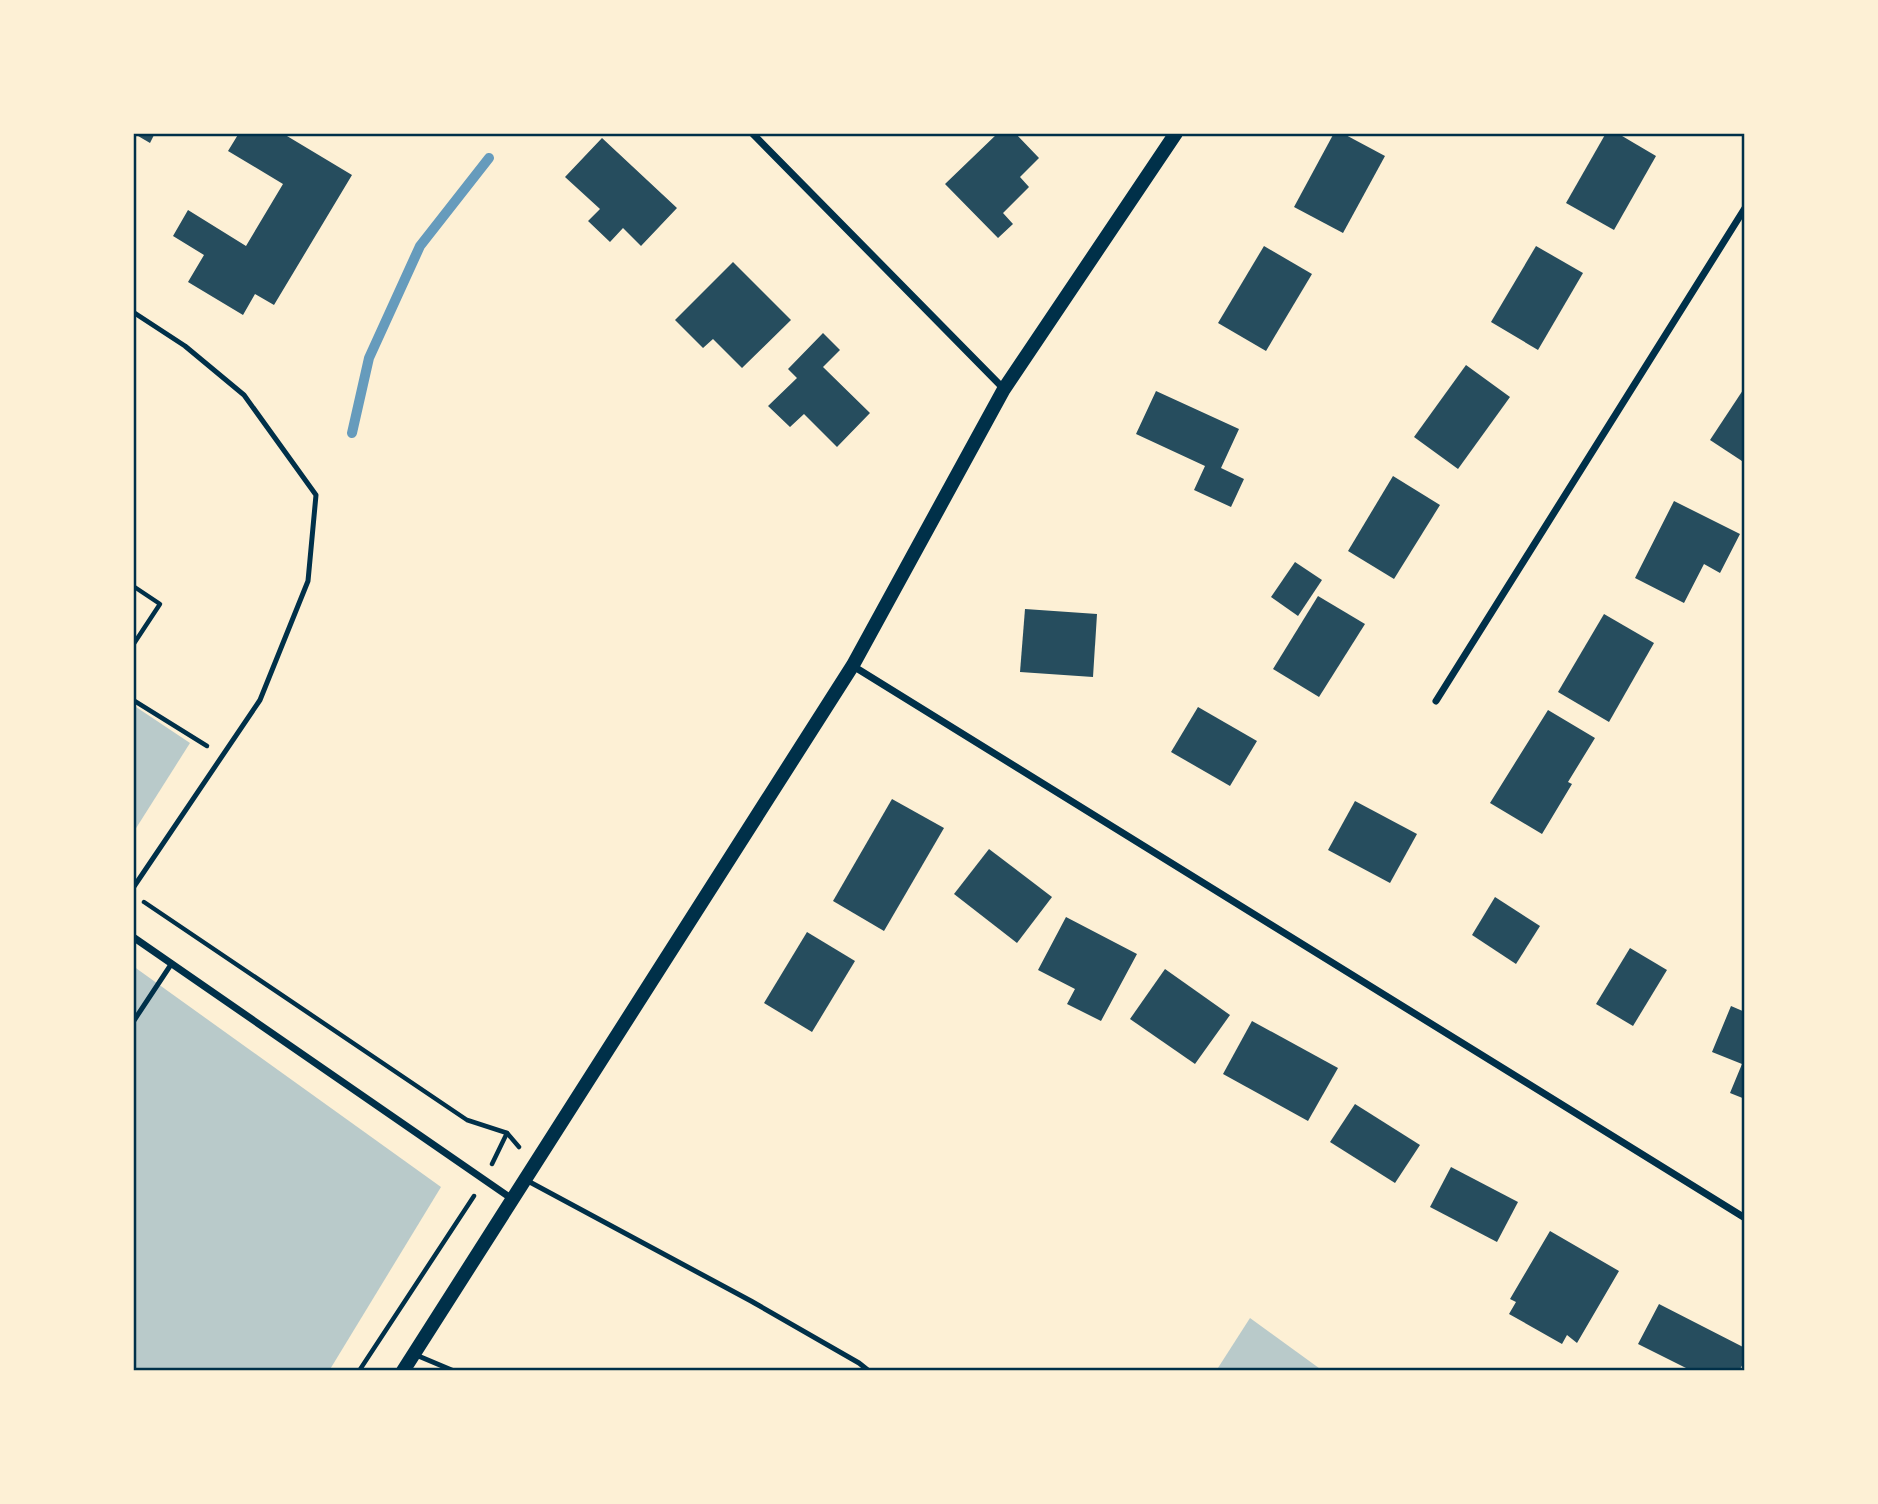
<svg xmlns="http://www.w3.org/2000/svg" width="1878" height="1504" font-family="Roboto,sans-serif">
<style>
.green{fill:#b9caca}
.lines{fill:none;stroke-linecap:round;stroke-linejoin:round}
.stream{stroke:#669bbc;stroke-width:10}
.building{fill:#264d5e}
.path{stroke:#003049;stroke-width:4.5}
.service{stroke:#003049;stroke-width:5}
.minor{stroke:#003049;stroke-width:7}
.secondary{stroke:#003049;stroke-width:14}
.neatline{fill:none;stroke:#003049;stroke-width:2.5}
</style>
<rect width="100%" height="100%" fill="#fdf0d5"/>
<g class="green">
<polygon points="133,705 190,743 133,833"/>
<polygon points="133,966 441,1187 329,1371 133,1371"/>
<polygon points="1250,1318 1323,1371 1216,1371"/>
</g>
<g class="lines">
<polyline class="stream" points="352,433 369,358 420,246 489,158"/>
</g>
<g class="building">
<polygon points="133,133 155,133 150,143"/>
<polygon points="239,133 282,133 352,175 274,305 255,294 243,315 188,282 204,255 173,236 188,210 246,246 283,184 228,151"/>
<polygon points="998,133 1015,133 1039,158 1020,177 1029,187 1003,213 1013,224 998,238 945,184"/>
<polygon points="1334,133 1342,133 1385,156 1343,233 1294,207"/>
<polygon points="1606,133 1617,133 1656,156 1614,230 1566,203"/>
<polygon points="602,138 677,208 641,246 623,228 610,242 588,221 600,209 565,177"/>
<polygon points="1264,246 1312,274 1266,351 1218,323"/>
<polygon points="1536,246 1583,273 1538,350 1491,322"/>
<polygon points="733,262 791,320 742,368 713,339 703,348 675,320"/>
<polygon points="823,333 840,350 823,367 870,413 837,447 804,414 790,427 768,406 797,378 788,369"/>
<polygon points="1466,365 1510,397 1458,469 1414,437"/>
<polygon points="1745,387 1745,463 1710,440"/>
<polygon points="1156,391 1239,429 1221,468 1244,479 1231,507 1194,490 1205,466 1136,434"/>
<polygon points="1393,476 1440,505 1394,579 1348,551"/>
<polygon points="1674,501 1740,534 1720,573 1704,564 1684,603 1635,578"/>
<polygon points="1295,562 1322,580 1298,616 1271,597"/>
<polygon points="1318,596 1365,624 1319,697 1273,669"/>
<polygon points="1025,609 1097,614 1093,677 1020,672"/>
<polygon points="1604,614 1654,643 1609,722 1558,692"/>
<polygon points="1198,707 1257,741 1230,786 1171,752"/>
<polygon points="1548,710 1595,738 1568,782 1572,784 1542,834 1490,803"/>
<polygon points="892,799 944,828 884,931 833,901"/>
<polygon points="1355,801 1417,834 1390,883 1328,850"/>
<polygon points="989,849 1052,897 1017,943 954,894"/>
<polygon points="1495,897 1540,926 1516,964 1472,935"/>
<polygon points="1066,917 1137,954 1101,1021 1067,1004 1075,989 1038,970"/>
<polygon points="807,932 855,961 812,1032 764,1003"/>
<polygon points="1630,948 1667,970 1633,1026 1596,1004"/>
<polygon points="1165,969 1230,1015 1195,1064 1130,1019"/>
<polygon points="1731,1006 1745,1012 1745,1099 1730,1093 1742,1064 1712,1052"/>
<polygon points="1252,1021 1338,1068 1308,1121 1223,1074"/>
<polygon points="1355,1104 1420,1145 1395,1183 1330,1142"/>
<polygon points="1451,1167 1518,1202 1497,1242 1430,1207"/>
<polygon points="1550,1231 1619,1271 1577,1343 1567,1335 1562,1344 1509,1314 1516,1302 1510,1299"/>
<polygon points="1659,1304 1745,1348 1745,1360 1739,1371 1687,1371 1688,1369 1638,1344"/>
</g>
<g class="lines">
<g class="path">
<polyline points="133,586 160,604 133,645"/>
<polyline points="133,700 207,746"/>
<polyline points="144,902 467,1120 507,1133 519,1147"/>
<polyline points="492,1164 507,1133"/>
<polyline points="359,1371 474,1196"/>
</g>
<g class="service">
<polyline points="133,312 185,346 244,395 316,495 308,581 260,700 133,888"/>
<polyline points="133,1022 172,963"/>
<polyline points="526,1180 751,1301 859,1363 869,1371"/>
<polyline points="416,1355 454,1371"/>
</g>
<g class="minor">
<polyline points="752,133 1004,389"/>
<polyline points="853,666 1745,1218"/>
<polyline points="1436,701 1745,208"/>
<polyline points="133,937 512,1199"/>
</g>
<polyline class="secondary" points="403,1371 853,665 1004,389 1176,133"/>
</g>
<rect width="1878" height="1504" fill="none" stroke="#fdf0d5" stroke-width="270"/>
<rect x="135" y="135" width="1608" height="1234" class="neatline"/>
</svg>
